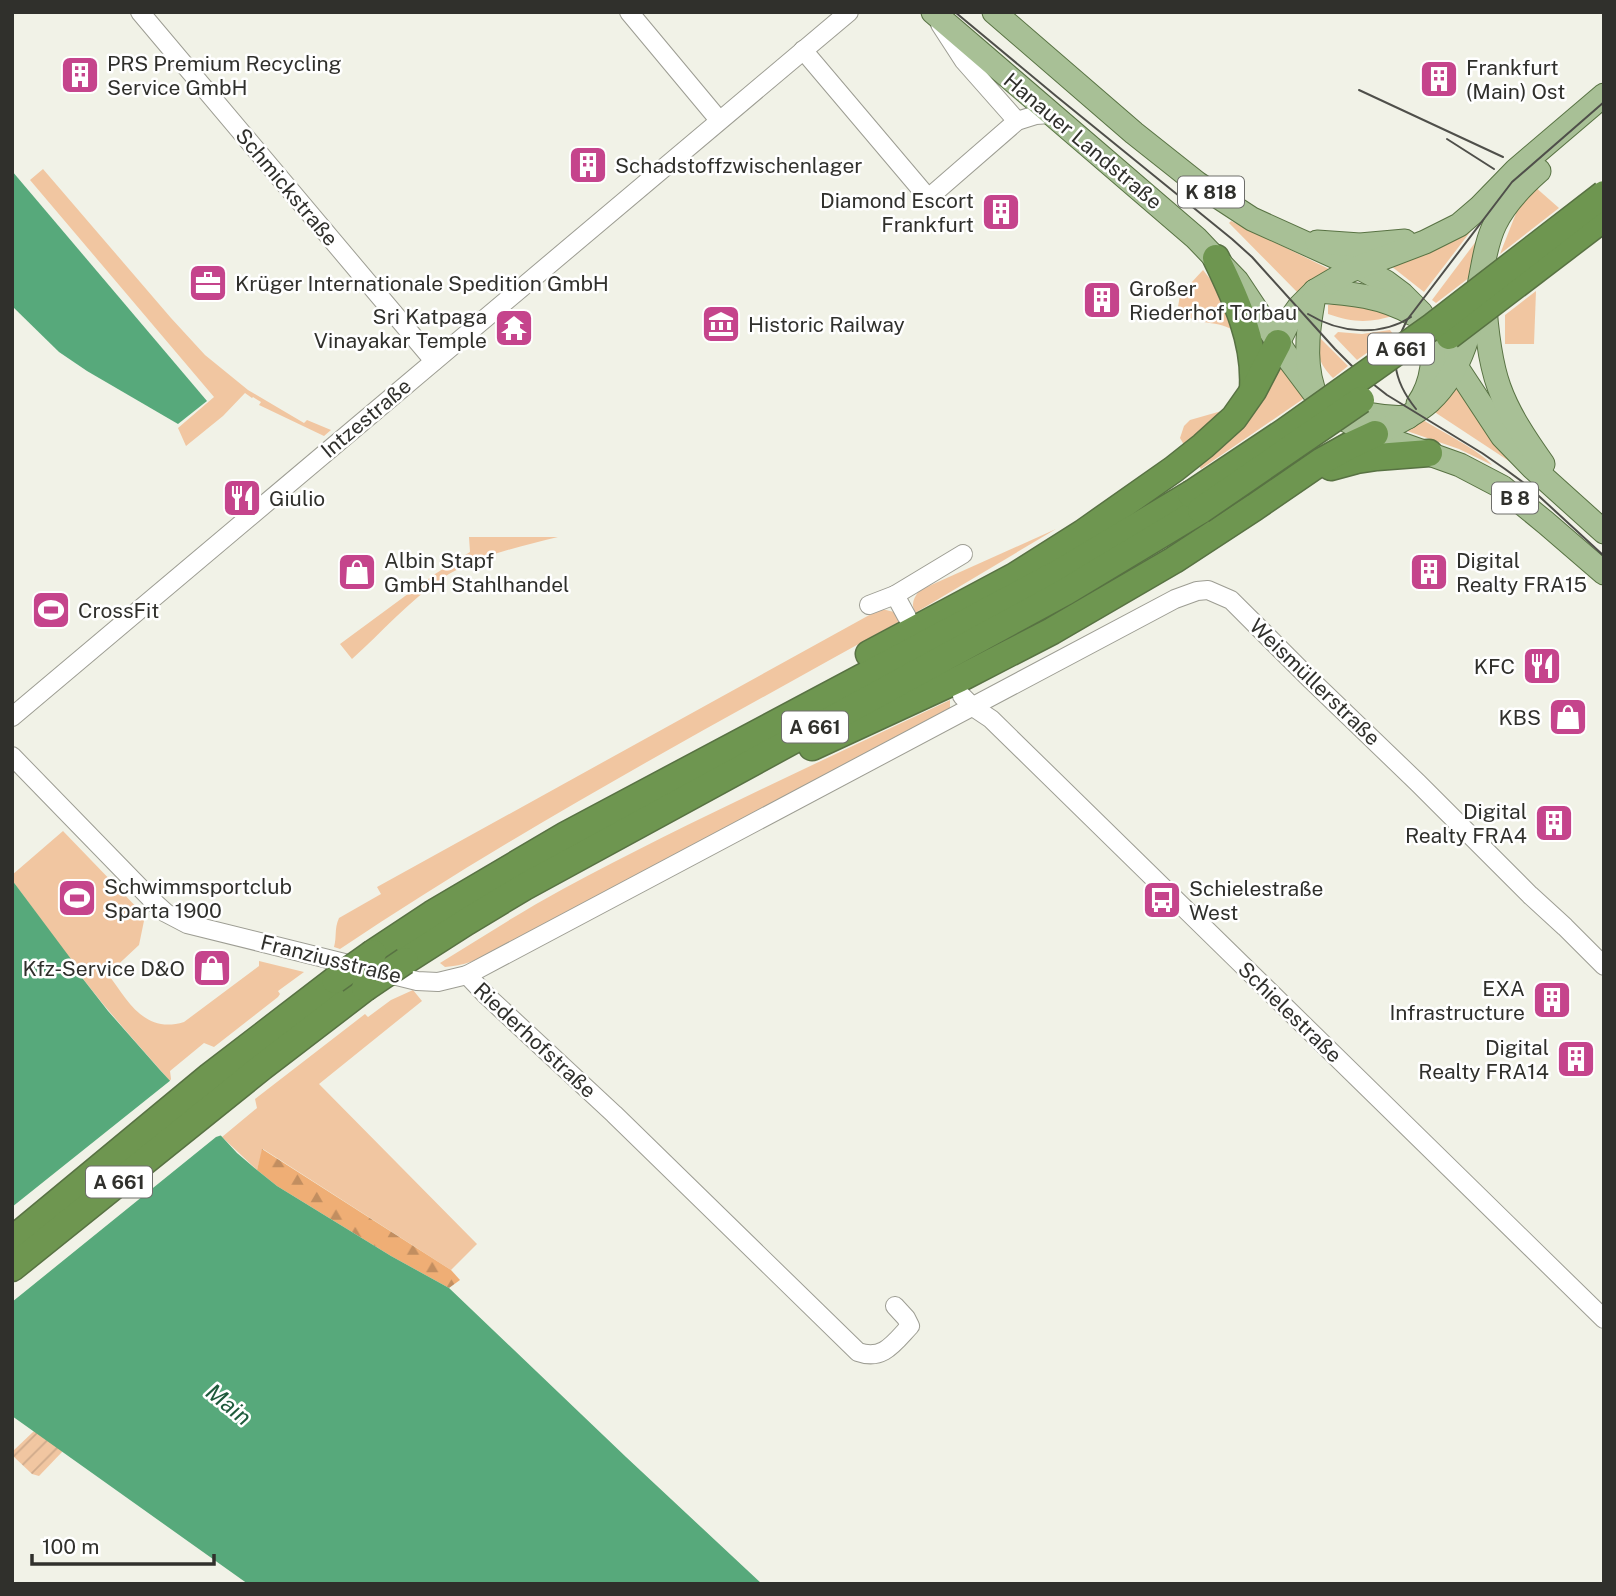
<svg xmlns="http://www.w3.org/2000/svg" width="1616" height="1596" font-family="'Public Sans',sans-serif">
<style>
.grass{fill:#f1c6a1}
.forest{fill:url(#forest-firs)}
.garden{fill:url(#garden-furrows)}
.water{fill:#57a97b}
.pier{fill:#f1f2e7}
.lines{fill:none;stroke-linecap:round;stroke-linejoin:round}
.minor-casing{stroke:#9d9d93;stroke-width:20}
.major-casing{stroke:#587243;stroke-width:25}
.highway-casing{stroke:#587243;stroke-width:29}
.minor{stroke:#fff;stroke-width:18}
.major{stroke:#a8c096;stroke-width:23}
.highway{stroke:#6e9650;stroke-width:26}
.tram{stroke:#4f4f4a;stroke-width:2}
.highway-bridge-casing{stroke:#587243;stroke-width:29;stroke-linecap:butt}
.highway-bridge{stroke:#6e9650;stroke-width:26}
.labels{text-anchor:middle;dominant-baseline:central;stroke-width:5;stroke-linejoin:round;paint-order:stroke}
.shield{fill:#fff;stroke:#6e6e6b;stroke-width:2}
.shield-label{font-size:19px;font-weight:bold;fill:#30302c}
.poi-label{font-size:21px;fill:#30302c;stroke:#fff;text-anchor:start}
.street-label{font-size:21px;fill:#30302c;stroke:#fff}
.water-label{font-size:23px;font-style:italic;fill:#1e5a3b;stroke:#fff}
</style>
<defs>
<pattern id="forest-firs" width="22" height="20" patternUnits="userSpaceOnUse" patternTransform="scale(1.75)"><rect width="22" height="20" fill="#efae75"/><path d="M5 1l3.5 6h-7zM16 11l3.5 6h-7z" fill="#c28e60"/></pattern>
<pattern id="garden-furrows" width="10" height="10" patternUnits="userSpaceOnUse" patternTransform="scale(1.75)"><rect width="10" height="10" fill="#f1c6a1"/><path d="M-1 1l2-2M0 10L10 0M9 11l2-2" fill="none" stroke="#cfaa8b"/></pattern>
</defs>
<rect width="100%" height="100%" fill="#f1f2e7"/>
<g class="grass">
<polygon points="43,169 171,318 205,355 248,390 304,423 307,420 331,430 324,436 259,405 261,402 253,397 252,398 245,393 223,416 186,446 178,428 214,397 30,180"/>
<polygon points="1534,186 1559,208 1500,254 1520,203"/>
<polygon points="1231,221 1329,269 1316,278 1299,294 1229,223"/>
<polygon points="1474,227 1424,292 1391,266"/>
<polygon points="1483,232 1474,274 1436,303 1432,300"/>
<path d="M1203 270 1218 289 1233 330C1216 319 1190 327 1178 307L1180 295Z"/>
<polygon points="1536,291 1534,344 1505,344 1505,315"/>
<path d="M1344 302 1396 315C1370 323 1354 323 1328 314V305Z"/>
<polygon points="1390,330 1393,334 1357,360 1334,336 1338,332 1362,334"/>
<path d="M1316 334 1348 366 1333 378C1318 363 1318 354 1316 334Z"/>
<polygon points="1278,359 1306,397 1201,469 1196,462"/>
<path d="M1455 383C1473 412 1492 439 1515 465L1433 411Z"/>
<polygon points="1232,408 1187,450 1180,438 1184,426 1190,420"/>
<path d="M1423 420C1439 430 1482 452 1492 465L1459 449 1407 431Z"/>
<path d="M1056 529 915 613C911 604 913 598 920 590Z"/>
<path d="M469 537H558C518 547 476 556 441 579 409 601 381 633 352 659L340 644 435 574 470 552Z"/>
<path d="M882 609 894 612 902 620C712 726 520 828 340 949L334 947C337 937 334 929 339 918L381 894 377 887 873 613Z"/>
<path d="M950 700V708L946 713 496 952C479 959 463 966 445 967L440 963C480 938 521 912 563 889 689 821 820 762 950 700Z"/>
<path d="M63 831 145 916 139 945 108 974C128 1001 144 1034 184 1022L259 966V961L304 972 278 991 280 994 278 997 214 1047 204 1043 170 1071 171 1079 170 1081C135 1041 100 1003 69 960L70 959 12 880V875Z"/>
<polygon points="413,990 422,1001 319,1084 477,1244 451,1270 263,1149 257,1170 222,1137 257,1108 255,1099 365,1014 368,1017 391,1000"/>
</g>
<polygon class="forest" points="262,1149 451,1270 460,1280 449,1288 391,1256 277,1186 257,1170"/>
<polygon class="garden" points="34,1431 63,1451 39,1476 32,1474 12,1455 12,1452"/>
<g class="water">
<polygon points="12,171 207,401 178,424 87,371 59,352 12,306"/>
<polygon points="12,880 71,959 69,961 108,1011 160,1070 237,1153 257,1170 277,1186 391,1256 449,1288 626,1457 762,1584 248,1584 12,1416"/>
</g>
<polygon class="pier" points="171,1076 225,1134 216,1137 12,1302 12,1207 171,1080"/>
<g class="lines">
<g class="minor-casing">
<g id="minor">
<polyline points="140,12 434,361"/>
<polyline points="629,12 719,120"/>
<polyline points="940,24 964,61 1017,121"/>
<polyline points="803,50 924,193 930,195 933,194 1017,121 1036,115 1051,114"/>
<polyline points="895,595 963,554"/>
<polyline points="869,605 895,595 907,617"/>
<polyline points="962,696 973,707 991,719 1604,1319"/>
<polyline points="12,717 849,12"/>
<polyline points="12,756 156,904 166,913 187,924 417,981 438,982 467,975 1175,599 1197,591 1208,590 1231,600 1310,679 1418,783 1530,895 1565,927 1604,966"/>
<path d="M467 975 487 996 614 1114 858 1352C883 1361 894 1343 910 1326L906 1318 895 1306"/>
</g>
</g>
<g class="major-casing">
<g id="major">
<polyline points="933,12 1196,238 1237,281 1291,362 1315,394 1334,411 1344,419 1365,431 1460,465 1502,487 1546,523 1604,573"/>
<polyline points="994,12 1134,133 1197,183 1252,219 1358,267 1386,282 1402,294 1421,313 1502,436 1533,468 1604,532"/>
<polyline points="1317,242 1360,245 1405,241"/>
<path d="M1315 291C1350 293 1382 296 1413 314"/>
<path d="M1484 295C1486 325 1489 359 1499 387 1509 415 1526 440 1543 464"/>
<polyline points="1278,343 1289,321 1299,307 1315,291 1349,271 1425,242 1459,225 1480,207 1516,170 1604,95"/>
<path d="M1313 388C1303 357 1309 323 1315 291"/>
<path d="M1418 404C1434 381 1434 356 1432 329"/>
<path d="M1336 406C1358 413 1384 419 1408 417"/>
<path d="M1375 434C1394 425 1414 415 1430 401 1467 366 1473 317 1482 270 1485 254 1488 238 1495 224 1505 203 1522 186 1539 171"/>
</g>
</g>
<g class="highway-casing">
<g id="highway">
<path d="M1216 258C1236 299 1256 342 1253 389"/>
<polyline points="1331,467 1357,460 1377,457 1429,453"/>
<polyline points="869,654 1015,576 1083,533 1174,469 1203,446 1234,418 1253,391 1278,343"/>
<polyline points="812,747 959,679 1052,631 1174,560 1255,507 1322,461 1349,446 1375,434"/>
<polyline points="373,953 432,914 566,835 1062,571 1191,494"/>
<polyline points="405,961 466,922 524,887 1065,592 1201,510"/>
<polyline points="12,1240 210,1076 335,980"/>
<polyline points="12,1268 262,1067 365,988"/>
</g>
</g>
<use href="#minor" class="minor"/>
<use href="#major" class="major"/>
<use href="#highway" class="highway"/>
<g class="tram">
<polyline points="955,12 1056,96 1232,239 1252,257 1335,349 1359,373 1387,395 1482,453 1505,469 1528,486 1604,556"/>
<polyline points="1359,90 1503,157"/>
<polyline points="1447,139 1494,169"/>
<path d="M1308 314C1339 333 1380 337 1411 317"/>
<path d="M1416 409C1392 379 1389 354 1407 320L1512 182 1604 102"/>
</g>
<g class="highway-bridge-casing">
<g id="highway-bridge">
<polyline points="1449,336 1604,218"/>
<polyline points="1191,494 1284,432 1433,326 1604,194"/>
<polyline points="1201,510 1361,400"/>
<polyline points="335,980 373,953"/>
<polyline points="365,988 405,961"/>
</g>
</g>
<use href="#highway-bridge" class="highway-bridge"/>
</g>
<defs>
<g id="building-square" transform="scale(2.0125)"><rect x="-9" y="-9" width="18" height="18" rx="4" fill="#c5448c" stroke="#fff"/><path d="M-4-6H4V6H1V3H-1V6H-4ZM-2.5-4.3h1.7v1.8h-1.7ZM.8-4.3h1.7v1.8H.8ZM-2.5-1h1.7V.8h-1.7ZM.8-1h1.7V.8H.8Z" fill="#fff"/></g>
<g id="office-square" transform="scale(2.0125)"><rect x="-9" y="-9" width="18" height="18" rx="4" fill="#c5448c" stroke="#fff"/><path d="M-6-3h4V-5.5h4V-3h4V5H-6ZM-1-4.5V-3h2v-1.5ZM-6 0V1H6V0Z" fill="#fff"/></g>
<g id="museum-square" transform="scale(2.0125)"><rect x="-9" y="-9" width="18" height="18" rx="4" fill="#c5448c" stroke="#fff"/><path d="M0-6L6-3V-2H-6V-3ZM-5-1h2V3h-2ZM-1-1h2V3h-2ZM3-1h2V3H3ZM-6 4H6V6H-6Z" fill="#fff"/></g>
<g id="temple-square" transform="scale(2.0125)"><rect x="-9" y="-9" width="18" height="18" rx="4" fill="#c5448c" stroke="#fff"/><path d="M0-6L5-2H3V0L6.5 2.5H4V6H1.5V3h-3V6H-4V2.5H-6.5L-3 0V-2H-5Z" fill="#fff"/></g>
<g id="restaurant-square" transform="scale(2.0125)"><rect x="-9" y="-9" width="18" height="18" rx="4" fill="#c5448c" stroke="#fff"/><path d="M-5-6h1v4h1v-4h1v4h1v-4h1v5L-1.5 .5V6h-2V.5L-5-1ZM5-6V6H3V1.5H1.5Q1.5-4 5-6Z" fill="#fff"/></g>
<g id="shop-square" transform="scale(2.0125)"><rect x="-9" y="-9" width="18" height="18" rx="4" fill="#c5448c" stroke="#fff"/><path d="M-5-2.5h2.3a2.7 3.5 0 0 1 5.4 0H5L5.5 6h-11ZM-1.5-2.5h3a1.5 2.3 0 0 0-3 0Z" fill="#fff"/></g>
<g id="stadium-square" transform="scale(2.0125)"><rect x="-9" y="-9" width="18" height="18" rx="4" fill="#c5448c" stroke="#fff"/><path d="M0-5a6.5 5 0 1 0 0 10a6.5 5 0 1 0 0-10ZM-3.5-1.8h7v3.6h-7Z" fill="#fff"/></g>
<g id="bus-square" transform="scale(2.0125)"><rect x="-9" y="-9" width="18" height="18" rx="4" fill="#c5448c" stroke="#fff"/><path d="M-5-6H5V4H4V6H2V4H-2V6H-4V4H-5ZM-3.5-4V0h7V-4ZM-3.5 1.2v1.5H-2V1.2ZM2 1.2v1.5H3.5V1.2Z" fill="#fff"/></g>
</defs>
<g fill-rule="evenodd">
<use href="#building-square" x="80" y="75"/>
<use href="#building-square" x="1439" y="79"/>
<use href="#building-square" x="588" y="165"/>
<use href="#building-square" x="1001" y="212"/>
<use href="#office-square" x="208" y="283"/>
<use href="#building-square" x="1102" y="300"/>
<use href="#museum-square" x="721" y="324"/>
<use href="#temple-square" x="514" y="328"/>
<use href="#restaurant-square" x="242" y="498"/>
<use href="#shop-square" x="357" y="572"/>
<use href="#building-square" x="1429" y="572"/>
<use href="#stadium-square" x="51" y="610"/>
<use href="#restaurant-square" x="1542" y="666"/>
<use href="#shop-square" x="1568" y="717"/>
<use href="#building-square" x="1554" y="823"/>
<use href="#stadium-square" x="77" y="898"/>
<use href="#bus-square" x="1162" y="900"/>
<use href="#shop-square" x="212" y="968"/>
<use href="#building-square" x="1552" y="1000"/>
<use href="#building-square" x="1576" y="1059"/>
</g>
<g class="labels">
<g class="shield">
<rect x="1178" y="176.5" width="66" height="31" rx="5"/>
<rect x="1368" y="333.5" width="66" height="31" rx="5"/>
<rect x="1492" y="482.5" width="46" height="31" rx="5"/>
<rect x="782" y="711.5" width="66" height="31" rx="5"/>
<rect x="86" y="1166.5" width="66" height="31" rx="5"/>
</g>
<g class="shield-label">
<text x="1211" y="192">K 818</text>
<text x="1401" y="349">A 661</text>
<text x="1515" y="498">B 8</text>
<text x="815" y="727">A 661</text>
<text x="119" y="1182">A 661</text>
</g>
<g class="poi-label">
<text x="107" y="63">PRS Premium Recycling<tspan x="107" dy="24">Service GmbH</tspan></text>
<text x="1466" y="67">Frankfurt<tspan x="1466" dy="24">(Main) Ost</tspan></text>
<text x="615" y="165">Schadstoffzwischenlager</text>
<text x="974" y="200" text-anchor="end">Diamond Escort<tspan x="974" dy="24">Frankfurt</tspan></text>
<text x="235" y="283">Krüger Internationale Spedition GmbH</text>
<text x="1129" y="288">Großer<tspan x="1129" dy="24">Riederhof Torbau</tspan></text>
<text x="487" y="316" text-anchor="end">Sri Katpaga<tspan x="487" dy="24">Vinayakar Temple</tspan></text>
<text x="748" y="324">Historic Railway</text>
<text x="269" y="498">Giulio</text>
<text x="384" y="560">Albin Stapf<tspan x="384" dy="24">GmbH Stahlhandel</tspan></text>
<text x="1456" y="560">Digital<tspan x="1456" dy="24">Realty FRA15</tspan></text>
<text x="78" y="610">CrossFit</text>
<text x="1515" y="666" text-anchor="end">KFC</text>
<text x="1541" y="717" text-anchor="end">KBS</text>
<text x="1527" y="811" text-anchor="end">Digital<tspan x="1527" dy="24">Realty FRA4</tspan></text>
<text x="104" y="886">Schwimmsportclub<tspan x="104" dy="24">Sparta 1900</tspan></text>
<text x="1189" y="888">Schielestraße<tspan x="1189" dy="24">West</tspan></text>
<text x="185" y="968" text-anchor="end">Kfz-Service D&amp;O</text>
<text x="1525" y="988" text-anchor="end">EXA<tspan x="1525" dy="24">Infrastructure</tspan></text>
<text x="1549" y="1047" text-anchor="end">Digital<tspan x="1549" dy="24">Realty FRA14</tspan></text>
</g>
<g class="street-label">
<text transform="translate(1083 141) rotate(40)">Hanauer Landstraße</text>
<text transform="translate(287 187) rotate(50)">Schmickstraße</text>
<text transform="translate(366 418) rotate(-40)">Intzestraße</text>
<text transform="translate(1315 682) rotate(44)">Weismüllerstraße</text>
<text transform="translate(331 959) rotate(14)">Franziusstraße</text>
<text transform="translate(1290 1012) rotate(44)">Schielestraße</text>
<text transform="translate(535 1040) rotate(43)">Riederhofstraße</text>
</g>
<g class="water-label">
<text transform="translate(229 1404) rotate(39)">Main</text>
</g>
</g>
<rect width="1616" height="1596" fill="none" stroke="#30302c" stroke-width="28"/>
<path d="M32 1554v10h182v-10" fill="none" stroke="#30302c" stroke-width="3.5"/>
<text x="42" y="1554" font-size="21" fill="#30302c" stroke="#ffffff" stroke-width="5" paint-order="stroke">100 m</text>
</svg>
